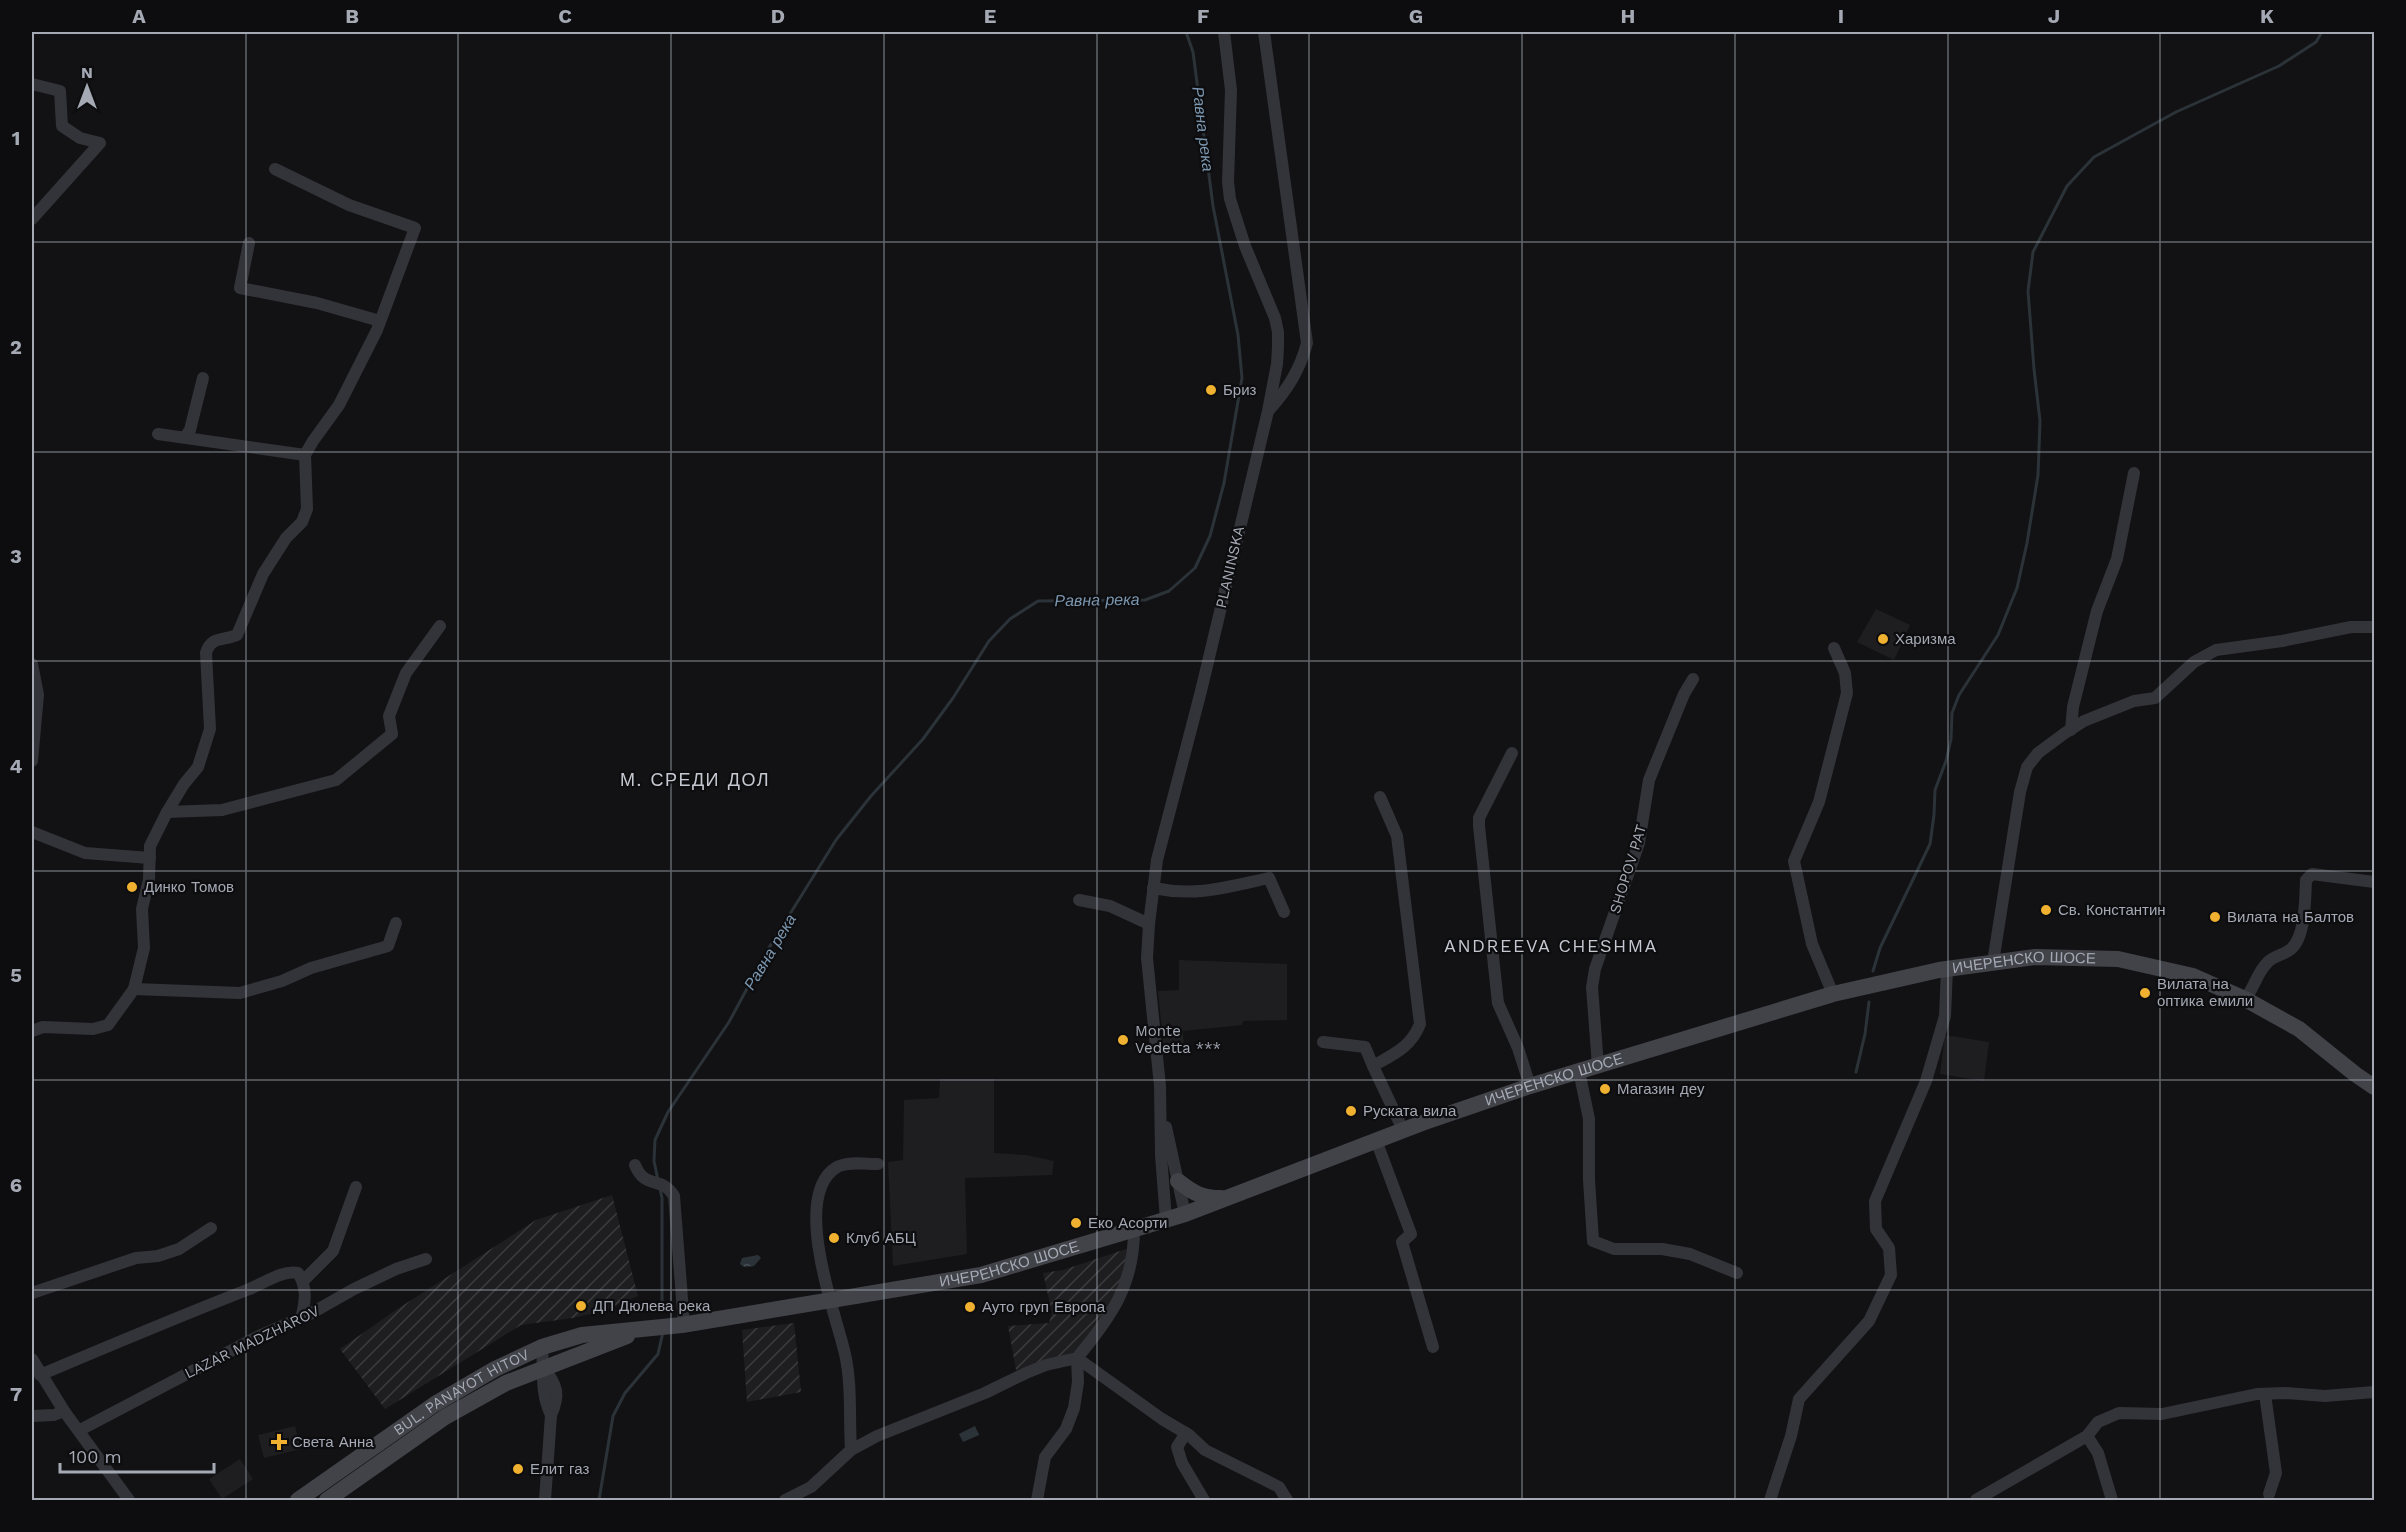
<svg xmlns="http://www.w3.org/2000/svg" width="2406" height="1532" font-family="'Work Sans',sans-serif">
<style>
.built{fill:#1e1e21}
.industrial{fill:url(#industrial-furrows)}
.water{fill:url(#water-ripples)}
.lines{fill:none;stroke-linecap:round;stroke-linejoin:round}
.stream{stroke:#2b3339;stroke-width:3}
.street{stroke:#333439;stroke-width:12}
.secondary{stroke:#414349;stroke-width:16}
.grid{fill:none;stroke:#a4a9b4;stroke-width:1.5;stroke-opacity:0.55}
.poi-dot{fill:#efb12f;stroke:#0d0d0f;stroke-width:2}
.labels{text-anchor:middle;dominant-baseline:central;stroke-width:4.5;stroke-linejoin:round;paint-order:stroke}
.poi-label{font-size:15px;fill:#a4a9b4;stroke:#0d0d0f;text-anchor:start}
.street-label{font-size:15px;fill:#a4a9b4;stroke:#0d0d0f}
.water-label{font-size:16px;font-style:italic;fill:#7b96af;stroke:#0d0d0f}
.quarter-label{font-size:18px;letter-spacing:1.5px;fill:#c5c8d0;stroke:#0d0d0f}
.neatline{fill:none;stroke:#a4a9b4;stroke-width:2}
.grid-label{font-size:20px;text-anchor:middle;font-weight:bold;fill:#a4a9b4}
</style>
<defs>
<pattern id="industrial-furrows" width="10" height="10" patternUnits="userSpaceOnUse" patternTransform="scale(1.5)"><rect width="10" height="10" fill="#1e1e21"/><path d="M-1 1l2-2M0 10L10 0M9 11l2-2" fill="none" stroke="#3c3c3f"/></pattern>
<pattern id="water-ripples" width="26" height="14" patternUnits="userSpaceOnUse" patternTransform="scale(1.5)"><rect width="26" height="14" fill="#2b3339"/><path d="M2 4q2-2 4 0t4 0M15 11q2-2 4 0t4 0" fill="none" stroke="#474e53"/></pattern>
</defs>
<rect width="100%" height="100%" fill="#121214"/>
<g class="built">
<polygon points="1876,609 1910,625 1894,660 1857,642"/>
<polygon points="1179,960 1287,964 1287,1020 1243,1021 1242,1025 1183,1031 1184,1050 1164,1052 1158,991 1179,990"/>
<polygon points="1945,1035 1989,1042 1984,1081 1940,1074"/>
<polygon points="940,1079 994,1079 994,1153 1026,1155 1054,1161 1052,1175 965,1178 967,1254 893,1266 888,1162 903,1160 904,1100 939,1098"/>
<polygon points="295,1426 301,1449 264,1458 258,1435"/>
<polygon points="240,1459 253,1479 222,1499 209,1479"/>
</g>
<g class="industrial">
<polygon points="612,1195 638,1296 603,1311 573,1318 521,1325 385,1409 340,1349 399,1308 536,1220"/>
<polygon points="1129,1248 1118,1292 1101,1322 1075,1352 1016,1370 1008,1326 1049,1323 1052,1313 1043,1273 1063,1270"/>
<polygon points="794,1323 801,1392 747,1402 742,1330"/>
</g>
<g class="water">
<polygon points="758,1255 761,1258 754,1266 744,1267 740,1264 742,1258"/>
<polygon points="975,1426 979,1435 963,1442 959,1434"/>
</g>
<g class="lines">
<g class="stream">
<polyline points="1873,971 1880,948 1930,844 1934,815 1935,790 1946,761 1951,739 1952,713 1959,695 1998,635 2017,588 2027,543 2038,475 2040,421 2034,369 2028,291 2033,252 2067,186 2094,157 2176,112 2279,66 2316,42 2322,32"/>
<polyline points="1856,1072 1865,1034 1869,1002"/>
<polyline points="658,1180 654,1161 655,1140 668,1112 729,1022 770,946 836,840 871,796 923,739 953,698 989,641 1010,619 1038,601 1145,600 1169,591 1195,568 1210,536 1224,483 1242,378 1238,335 1213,206 1193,52 1186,32"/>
<polyline points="660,1189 662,1198 662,1311"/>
<polyline points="599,1500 613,1416 625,1393 658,1354 663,1332"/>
</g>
<g class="street">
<path d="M1264 32 1307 343C1300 370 1287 390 1269 410"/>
<polyline points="32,84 60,91 62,126 80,138 100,143 32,219"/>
<polyline points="249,243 240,288 317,303 380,321"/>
<polyline points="158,434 305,455"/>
<polyline points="185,437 190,430 203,378"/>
<polyline points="32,664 38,695 32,761"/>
<polyline points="2071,730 2073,707 2097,611 2117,559 2134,473"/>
<polyline points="1512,753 1479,818 1479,826 1498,1003 1518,1048 1530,1086"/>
<path d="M1380 797 1397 836 1420 1024C1411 1047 1394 1054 1373 1066L1403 1130"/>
<polyline points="167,812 222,810 336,780 392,734 389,716 406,673 440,626"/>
<polyline points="32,832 85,853 150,858"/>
<path d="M1153 888C1197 897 1227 887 1269 878L1284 912"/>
<polyline points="1079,900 1110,906 1149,924"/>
<polyline points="1993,962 2020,792 2027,767 2038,753 2065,733 2084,721 2134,701 2155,698 2194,662 2216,650 2282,641 2351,627 2374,627"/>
<polyline points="134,989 240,993 282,981 311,968 388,946 396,923"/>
<polyline points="1833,994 1812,944 1794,861 1819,802 1847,693 1845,673 1834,648"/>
<path d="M2245 999C2254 988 2257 973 2267 963 2273 956 2284 955 2291 949 2306 936 2305 898 2306 880L2312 874 2374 882"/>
<path d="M32 1031 43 1027 93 1029 108 1025 134 989 144 948 142 909 149 879 150 846 167 812 184 784 198 767 210 729 206 653C211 636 223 641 237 635L263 574 286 538 302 522 307 509 305 455 313 441 339 405 377 330 415 228 349 205 275 169"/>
<polyline points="1323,1042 1365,1047 1373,1066"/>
<polyline points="1598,1066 1592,987 1595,969 1639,843 1649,780 1684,694 1693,679"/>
<polyline points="1579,1071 1589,1119 1589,1180 1593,1241 1614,1249 1662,1249 1690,1254 1737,1273"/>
<polyline points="1166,1127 1185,1214"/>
<polyline points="1376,1140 1411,1234 1402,1242 1433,1347"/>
<path d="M878 1164C866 1164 848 1161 837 1167 790 1195 836 1314 845 1354 852 1385 849 1419 851 1450L877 1436 985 1393 1026 1373 1046 1365 1077 1358 1078 1382 1074 1408 1066 1429 1045 1457 1037 1500"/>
<path d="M635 1165C645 1190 661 1175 674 1196L684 1324"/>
<polyline points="1166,1220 1161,1155 1160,1086 1147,958 1149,924 1157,860 1201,691 1268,411 1277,364 1278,347 1278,332 1275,318 1245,246 1230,199 1228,182 1231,90 1224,32"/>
<path d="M1134 1230C1134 1285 1111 1317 1077 1358L1162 1419 1189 1435 1205 1450 1279 1487 1287 1500"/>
<polyline points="303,1281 333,1251 356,1187"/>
<polyline points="32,1293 136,1258 158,1256 179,1249 211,1228"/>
<path d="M542 1347C544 1371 540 1393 551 1415"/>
<polyline points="32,1359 64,1411"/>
<path d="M543 1368C558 1384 560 1396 551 1415L545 1500"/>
<path d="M40 1375C109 1346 177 1317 247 1290 263 1284 281 1270 298 1273 307 1287 306 1301 301 1318"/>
<polyline points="2265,1394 2276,1473 2269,1494"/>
<polyline points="32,1416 54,1415 64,1411 129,1500"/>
<polyline points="80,1430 261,1335 310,1314 354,1289 396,1269 426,1259"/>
<polyline points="1186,1433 1177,1447 1182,1463 1204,1500"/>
<polyline points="2087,1436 2098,1453 2112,1500"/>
<polyline points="785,1500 811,1487 851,1450"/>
<polyline points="1770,1500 1791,1436 1799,1399 1869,1321 1891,1275 1889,1248 1876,1229 1875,1201 1926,1081 1945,1016 1947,969"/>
<polyline points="1976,1500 2087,1436 2098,1422 2119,1413 2162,1414 2257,1394 2285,1393 2325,1396 2374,1392"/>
</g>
<g class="secondary">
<path d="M1178 1181C1193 1193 1202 1198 1221 1198"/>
<path id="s1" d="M298 1500 435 1404 495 1369 542 1347 582 1335 682 1325 981 1275 1185 1214 1422 1123 1530 1086 1833 994 1939 970 2035 957 2118 959 2193 976 2245 999 2299 1029 2355 1074 2374 1087"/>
<polyline points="327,1500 445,1417 506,1383 627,1336"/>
</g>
</g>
<path class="grid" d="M246 32V1500M458 32V1500M671 32V1500M884 32V1500M1097 32V1500M1309 32V1500M1522 32V1500M1735 32V1500M1948 32V1500M2160 32V1500M32 242H2374M32 452H2374M32 661H2374M32 871H2374M32 1080H2374M32 1290H2374"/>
<g class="poi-dot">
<circle cx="1211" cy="390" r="6"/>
<circle cx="1883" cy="639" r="6"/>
<circle cx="132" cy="887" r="6"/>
<circle cx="2046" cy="910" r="6"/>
<circle cx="2215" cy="917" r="6"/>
<circle cx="2145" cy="993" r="6"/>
<circle cx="1123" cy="1040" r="6"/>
<circle cx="1605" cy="1089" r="6"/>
<circle cx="1351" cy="1111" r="6"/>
<circle cx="1076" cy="1223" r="6"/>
<circle cx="834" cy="1238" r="6"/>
<circle cx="581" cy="1306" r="6"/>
<circle cx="970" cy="1307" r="6"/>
<path d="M276 1433h6v6h6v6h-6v6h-6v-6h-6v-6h6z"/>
<circle cx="518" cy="1469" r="6"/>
</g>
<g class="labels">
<g class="poi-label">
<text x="1223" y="390">Бриз</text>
<text x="1895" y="639">Харизма</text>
<text x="144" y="887">Динко Томов</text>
<text x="2058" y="910">Св. Константин</text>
<text x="2227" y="917">Вилата на Балтов</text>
<text x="2157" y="984">Вилата на<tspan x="2157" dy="17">оптика емили</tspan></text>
<text x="1135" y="1031">Monte<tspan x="1135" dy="17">Vedetta ***</tspan></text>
<text x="1617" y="1089">Магазин деу</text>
<text x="1363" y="1111">Руската вила</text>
<text x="1088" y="1223">Еко Асорти</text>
<text x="846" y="1238">Клуб АБЦ</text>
<text x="593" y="1306">ДП Дюлева река</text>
<text x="982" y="1307">Ауто груп Европа</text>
<text x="292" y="1442">Света Анна</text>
<text x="530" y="1469">Елит газ</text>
</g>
<g class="street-label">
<text transform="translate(1230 567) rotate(-77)">PLANINSKA</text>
<text transform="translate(1628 869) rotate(-73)">SHOPOV PAT</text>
<text stroke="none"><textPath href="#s1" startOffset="1826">ИЧЕРЕНСКО ШОСЕ</textPath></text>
<text stroke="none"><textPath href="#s1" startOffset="1340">ИЧЕРЕНСКО ШОСЕ</textPath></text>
<text stroke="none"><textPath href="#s1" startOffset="764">ИЧЕРЕНСКО ШОСЕ</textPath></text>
<text transform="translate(252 1342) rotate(-26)">LAZAR MADZHAROV</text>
<text stroke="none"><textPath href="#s1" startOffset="196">BUL. PANAYOT HITOV</textPath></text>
</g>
<g class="water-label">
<text transform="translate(1203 129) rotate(83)">Равна река</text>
<text transform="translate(1097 600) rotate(-1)">Равна река</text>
<text transform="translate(770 952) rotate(-59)">Равна река</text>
</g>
<g class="quarter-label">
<text x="695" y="779">М. СРЕДИ ДОЛ</text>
<text x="1551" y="945">ANDREEVA CHESHMA</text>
</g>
</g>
<rect width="2406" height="1532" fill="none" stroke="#0d0d0f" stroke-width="66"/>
<g transform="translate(87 87)" stroke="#0d0d0f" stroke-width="4.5" paint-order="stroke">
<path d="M0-4.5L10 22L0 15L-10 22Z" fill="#a4a9b4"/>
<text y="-9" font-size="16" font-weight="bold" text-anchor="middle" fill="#a4a9b4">N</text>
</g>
<path d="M60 1463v9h154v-9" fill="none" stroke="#a4a9b4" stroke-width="3"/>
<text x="69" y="1463" font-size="18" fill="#a4a9b4" stroke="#0d0d0f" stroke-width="4.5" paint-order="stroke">100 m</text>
<rect x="33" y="33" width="2340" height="1466" class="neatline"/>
<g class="grid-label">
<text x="139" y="23">A</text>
<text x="352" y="23">B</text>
<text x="565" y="23">C</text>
<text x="778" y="23">D</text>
<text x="990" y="23">E</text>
<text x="1203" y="23">F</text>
<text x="1416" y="23">G</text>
<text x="1628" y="23">H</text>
<text x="1841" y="23">I</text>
<text x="2054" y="23">J</text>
<text x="2267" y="23">K</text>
<text x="16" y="145">1</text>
<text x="16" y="354">2</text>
<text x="16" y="563">3</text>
<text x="16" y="773">4</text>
<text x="16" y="982">5</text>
<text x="16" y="1192">6</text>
<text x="16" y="1401">7</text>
</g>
</svg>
